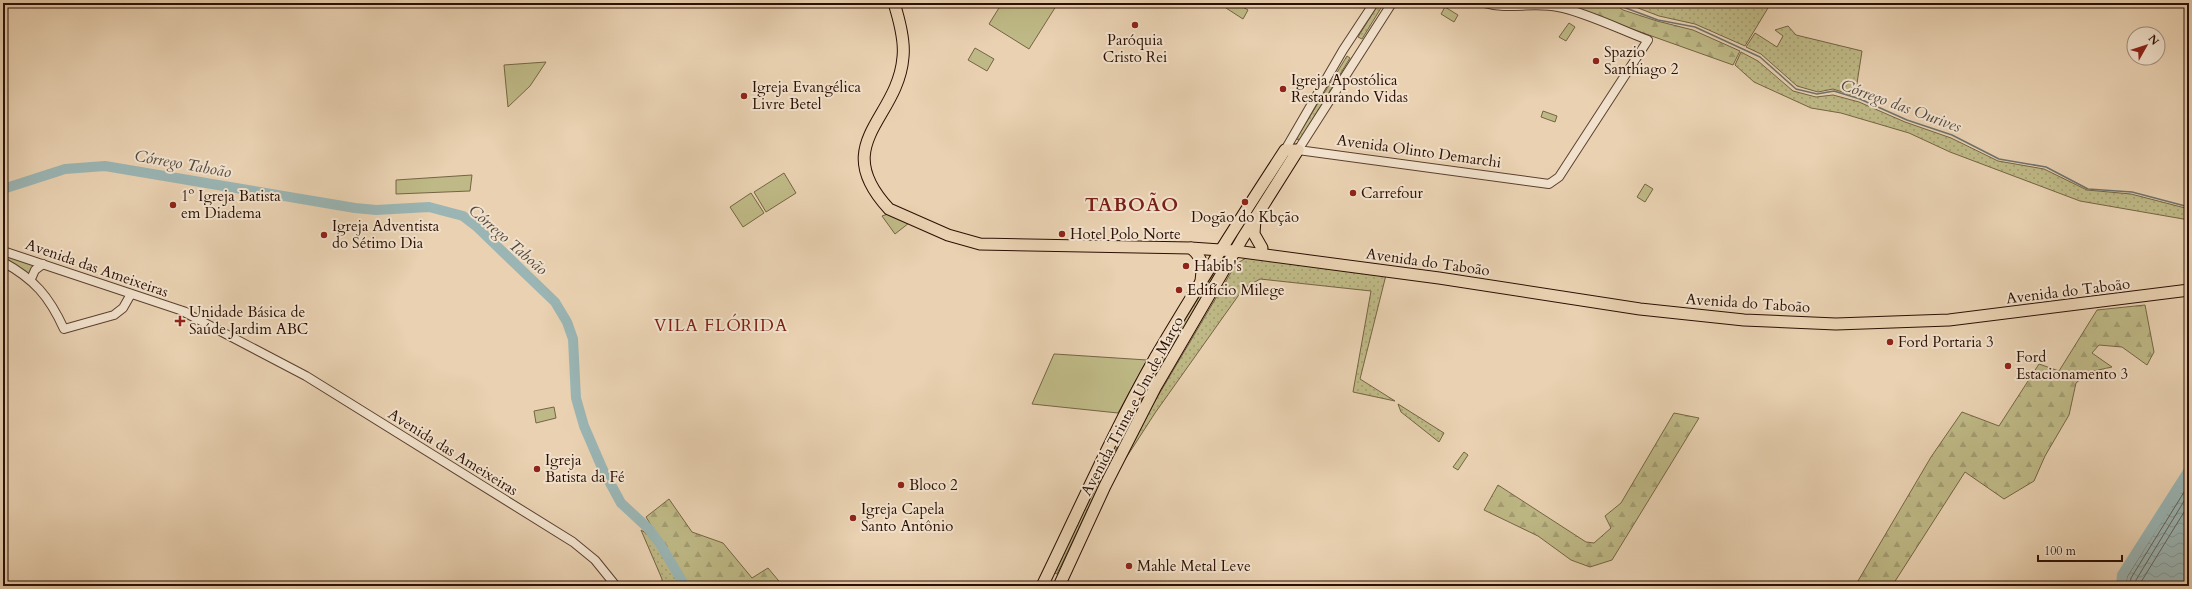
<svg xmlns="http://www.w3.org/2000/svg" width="2192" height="589" font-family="Cardo,serif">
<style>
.grass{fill:url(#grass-dots);stroke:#756444}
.forest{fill:url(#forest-firs);stroke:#756444}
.park{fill:#beb986;stroke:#756444}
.water{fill:url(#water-waves);stroke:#6e736d}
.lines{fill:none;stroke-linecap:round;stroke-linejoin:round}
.shore{stroke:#63625c;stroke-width:1}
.stream{stroke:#6e736d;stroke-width:1.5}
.river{stroke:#9ab5b4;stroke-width:10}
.tertiary-casing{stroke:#5b402e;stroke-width:10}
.primary-casing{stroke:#2c0f03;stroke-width:13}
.tertiary{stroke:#f1e1cc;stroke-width:8}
.primary{stroke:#e9d1b1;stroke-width:11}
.poi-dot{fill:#8f2418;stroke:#f1e1cc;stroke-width:1.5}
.labels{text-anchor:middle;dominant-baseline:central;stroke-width:4;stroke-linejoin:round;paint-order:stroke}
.poi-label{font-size:15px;fill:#2c0f03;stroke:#f1e1cc;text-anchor:start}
.street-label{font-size:15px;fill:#2c0f03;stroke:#f1e1cc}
.water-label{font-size:16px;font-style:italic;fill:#524941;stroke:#f1e1cc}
.quarter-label{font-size:17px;letter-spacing:1px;fill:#7a1f14;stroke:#f1e1cc}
.district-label{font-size:19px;font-weight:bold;letter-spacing:1px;fill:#7a1f14;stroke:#f1e1cc}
</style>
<defs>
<pattern id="grass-dots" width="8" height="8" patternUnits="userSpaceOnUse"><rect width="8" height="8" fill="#beb986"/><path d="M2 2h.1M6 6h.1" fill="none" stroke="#a39e72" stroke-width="1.8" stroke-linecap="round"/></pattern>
<pattern id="forest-firs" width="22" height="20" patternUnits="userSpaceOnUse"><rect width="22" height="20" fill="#beb986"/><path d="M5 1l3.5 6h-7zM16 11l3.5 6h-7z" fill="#a39e72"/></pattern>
<pattern id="water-waves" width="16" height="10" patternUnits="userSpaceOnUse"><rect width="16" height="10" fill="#9ab5b4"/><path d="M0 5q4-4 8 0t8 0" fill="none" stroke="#859a99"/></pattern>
</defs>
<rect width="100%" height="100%" fill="#e9d1b1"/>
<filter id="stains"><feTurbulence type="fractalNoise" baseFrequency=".005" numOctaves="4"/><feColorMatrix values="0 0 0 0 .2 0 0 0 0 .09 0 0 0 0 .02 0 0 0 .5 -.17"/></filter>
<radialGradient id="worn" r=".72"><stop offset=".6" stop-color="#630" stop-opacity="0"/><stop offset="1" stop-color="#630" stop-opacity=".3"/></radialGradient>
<g class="grass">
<polygon points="1379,3 1384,3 1362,39 1358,37"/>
<polygon points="1625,3 1771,3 1745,46 1695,24 1659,16"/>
<polygon points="1788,26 1796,35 1862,51 1855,96 1833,89 1818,92 1797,86 1761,54 1746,47 1755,33 1777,47 1783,36 1775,30"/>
<polygon points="1741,52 1758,61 1793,91 1816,97 1833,95 1859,102 1905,122 1951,138 1998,161 2044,169 2087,190 2131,194 2189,209 2189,220 2080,201 1950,152 1909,133 1841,113 1811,108 1754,82 1735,65"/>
<polygon points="1347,56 1350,58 1300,140 1296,139"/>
<polygon points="1246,258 1386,275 1360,379 1395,401 1353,392 1371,291 1260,279 1243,289 1155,413 1124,461 1145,418 1236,264"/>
<polygon points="1226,259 1144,403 1141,400 1154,376 1153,371 1222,260"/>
<polygon points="1398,404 1444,433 1439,442 1401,412"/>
<polygon points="1122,424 1127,426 1057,574 1052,572"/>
<path d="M641 530C660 540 670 568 680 586H662V579Z"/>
</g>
<g class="forest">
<polygon points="1559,3 1613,3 1623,10 1657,21 1693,30 1740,51 1733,65"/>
<polygon points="2145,305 2154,352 2147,365 2122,347 2099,345 2092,353 2112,367 2089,372 2076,383 2069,415 2045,456 2034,481 2004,499 1965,472 1892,586 1855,586 1931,457 1962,412 1999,426 2039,364 2059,371 2097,310"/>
<polygon points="1674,413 1699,418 1612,560 1590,567 1571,560 1538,536 1484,510 1498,485 1586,542 1594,543 1611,528 1605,516 1621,503"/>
<polygon points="669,499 692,532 723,543 752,578 768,568 783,586 689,586 646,517"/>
</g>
<g class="park">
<polygon points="1002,3 1058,3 1029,49 989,24"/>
<polygon points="1229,3 1236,3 1248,10 1243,19 1226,8"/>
<polygon points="1445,7 1458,15 1454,22 1441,14"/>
<polygon points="1569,23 1575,27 1566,41 1559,37"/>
<polygon points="975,48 994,59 987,71 968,60"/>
<polygon points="546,62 530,86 508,107 504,65"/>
<polygon points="1543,111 1557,116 1555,122 1541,117"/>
<polygon points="784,173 796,193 766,212 754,192"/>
<polygon points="472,175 470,191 396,194 396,180"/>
<polygon points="1645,184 1653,189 1645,202 1637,197"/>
<polygon points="751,193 764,213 743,227 730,207"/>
<polygon points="888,214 909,223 895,234 882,216"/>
<polygon points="3,257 17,258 39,265 30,277"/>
<polygon points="1054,354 1055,354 1147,360 1118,413 1032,404"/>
<polygon points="554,407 556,418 536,423 534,411"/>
<polygon points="1464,452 1468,455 1458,470 1453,467"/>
</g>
<polygon class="water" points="2189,477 2189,586 2126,586 2127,577"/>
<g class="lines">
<g class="shore">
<polyline points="2130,586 2131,578 2189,484"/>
<polyline points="2135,586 2136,580 2189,493"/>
<polyline points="2141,586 2141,582 2189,504"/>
</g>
<polyline class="stream" points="1617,3 1623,7 1658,20 1695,27 1760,57 1796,89 1817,94 1834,91 1860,99 1907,120 1952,135 1999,159 2046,167 2088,189 2132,192 2189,207"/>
<g class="river">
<polyline points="3,189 65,169 105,166 355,208 376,210 429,207 463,216 476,226 555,302 567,322 573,339 576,398 584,426 603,470 621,503 648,528 660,544 685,586"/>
<polyline points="2121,586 2122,575 2189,470"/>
</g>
<g class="tertiary-casing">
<g id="tertiary">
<path d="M1392 3 1298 150 1549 184 1559 177 1648 40C1621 30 1585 12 1558 7 1533 2 1508 10 1484 3"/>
<polyline points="1285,150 1343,50 1374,3"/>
<polyline points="3,251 186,312"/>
<path d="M3 262C34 279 49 296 64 329L114 315 123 308 131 294"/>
<polyline points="31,279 35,270 43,264"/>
<polyline points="182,311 306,376 573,542 595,560 616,586"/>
</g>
</g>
<g class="primary-casing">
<g id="primary">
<path d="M894 3C899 19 905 40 903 57 898 120 828 143 889 209L948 235 980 244 1191 248 1235 251 1439 278 1640 309 1744 320 1836 324 1949 320 2189 290"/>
<polyline points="1255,219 1254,234 1262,248"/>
<path d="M1191 248C1203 258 1203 266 1201 281"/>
<path d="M1042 586C1079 510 1113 432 1155 358 1196 288 1240 219 1285 150H1298"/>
<polyline points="1059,586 1105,486 1155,388 1242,239 1298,150"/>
</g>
</g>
<use href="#tertiary" class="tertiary"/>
<use href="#primary" class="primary"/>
</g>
<g class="poi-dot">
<circle cx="1135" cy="25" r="4"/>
<circle cx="1596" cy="61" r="4"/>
<circle cx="1283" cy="89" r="4"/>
<circle cx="744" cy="96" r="4"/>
<circle cx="1353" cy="193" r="4"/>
<circle cx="1245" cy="202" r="4"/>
<circle cx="173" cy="205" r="4"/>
<circle cx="1062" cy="234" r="4"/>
<circle cx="324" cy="235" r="4"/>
<circle cx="1186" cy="266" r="4"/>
<circle cx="1179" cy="290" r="4"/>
<path d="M178 315h4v4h4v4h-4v4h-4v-4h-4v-4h4z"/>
<circle cx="1890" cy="342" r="4"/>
<circle cx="2008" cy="366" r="4"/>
<circle cx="537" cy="469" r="4"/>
<circle cx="901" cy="485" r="4"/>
<circle cx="853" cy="518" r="4"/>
<circle cx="1129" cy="566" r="4"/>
</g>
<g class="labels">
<g class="poi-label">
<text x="1135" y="40" text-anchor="middle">Paróquia<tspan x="1135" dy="17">Cristo Rei</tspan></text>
<text x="1604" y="52">Spazio<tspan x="1604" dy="17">Santhiago 2</tspan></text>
<text x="1291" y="80">Igreja Apostólica<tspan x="1291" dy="17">Restaurando Vidas</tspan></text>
<text x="752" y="87">Igreja Evangélica<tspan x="752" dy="17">Livre Betel</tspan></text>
<text x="1361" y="193">Carrefour</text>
<text x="181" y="196">1º Igreja Batista<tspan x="181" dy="17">em Diadema</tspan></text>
<text x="1245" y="217" text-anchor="middle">Dogão do Kbção</text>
<text x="332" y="226">Igreja Adventista<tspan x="332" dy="17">do Sétimo Dia</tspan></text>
<text x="1070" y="234">Hotel Polo Norte</text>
<text x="1194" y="266">Habib's</text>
<text x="1187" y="290">Edifício Milege</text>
<text x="189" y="312">Unidade Básica de<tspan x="189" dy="17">Saúde Jardim ABC</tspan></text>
<text x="1898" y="342">Ford Portaria 3</text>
<text x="2016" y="357">Ford<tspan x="2016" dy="17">Estacionamento 3</tspan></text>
<text x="545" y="460">Igreja<tspan x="545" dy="17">Batista da Fé</tspan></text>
<text x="909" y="485">Bloco 2</text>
<text x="861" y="509">Igreja Capela<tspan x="861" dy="17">Santo Antônio</tspan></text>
<text x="1137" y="566">Mahle Metal Leve</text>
</g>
<g class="street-label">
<text transform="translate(1419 151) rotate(8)">Avenida Olinto Demarchi</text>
<text transform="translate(1428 262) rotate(8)">Avenida do Taboão</text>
<text transform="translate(97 268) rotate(19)">Avenida das Ameixeiras</text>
<text transform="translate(2068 291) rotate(-7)">Avenida do Taboão</text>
<text transform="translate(1748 303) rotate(4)">Avenida do Taboão</text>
<text transform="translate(1132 406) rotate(-62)">Avenida Trinta e Um de Março</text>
<text transform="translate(453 452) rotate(32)">Avenida das Ameixeiras</text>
</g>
<g class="water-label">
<text transform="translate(1901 106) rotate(20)">Córrego das Ourives</text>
<text transform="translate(183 164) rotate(10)">Córrego Taboão</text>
<text transform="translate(508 240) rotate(41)">Córrego Taboão</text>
</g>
<g class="quarter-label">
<text x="721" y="325">VILA FLÓRIDA</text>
</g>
<g class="district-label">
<text x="1132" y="205">TABOÃO</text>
</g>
</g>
<rect width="2192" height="589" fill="none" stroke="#e9d1b1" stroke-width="16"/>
<rect x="4" y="4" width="2184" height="581" fill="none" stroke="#2c0f03" stroke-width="2"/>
<rect x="8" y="8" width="2176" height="573" fill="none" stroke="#2c0f03"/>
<g transform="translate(2146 46) rotate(51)"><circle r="19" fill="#f1e1cc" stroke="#a28d7c"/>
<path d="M0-3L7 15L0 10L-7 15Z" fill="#8f2418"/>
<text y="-6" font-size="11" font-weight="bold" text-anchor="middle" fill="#2c0f03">N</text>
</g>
<path d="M2038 555v6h84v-6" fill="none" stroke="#2c0f03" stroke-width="2"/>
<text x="2044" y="555" font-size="12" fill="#2c0f03" stroke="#f1e1cc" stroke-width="3" paint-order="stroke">100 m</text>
<rect width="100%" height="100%" filter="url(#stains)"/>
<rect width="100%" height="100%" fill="url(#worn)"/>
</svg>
